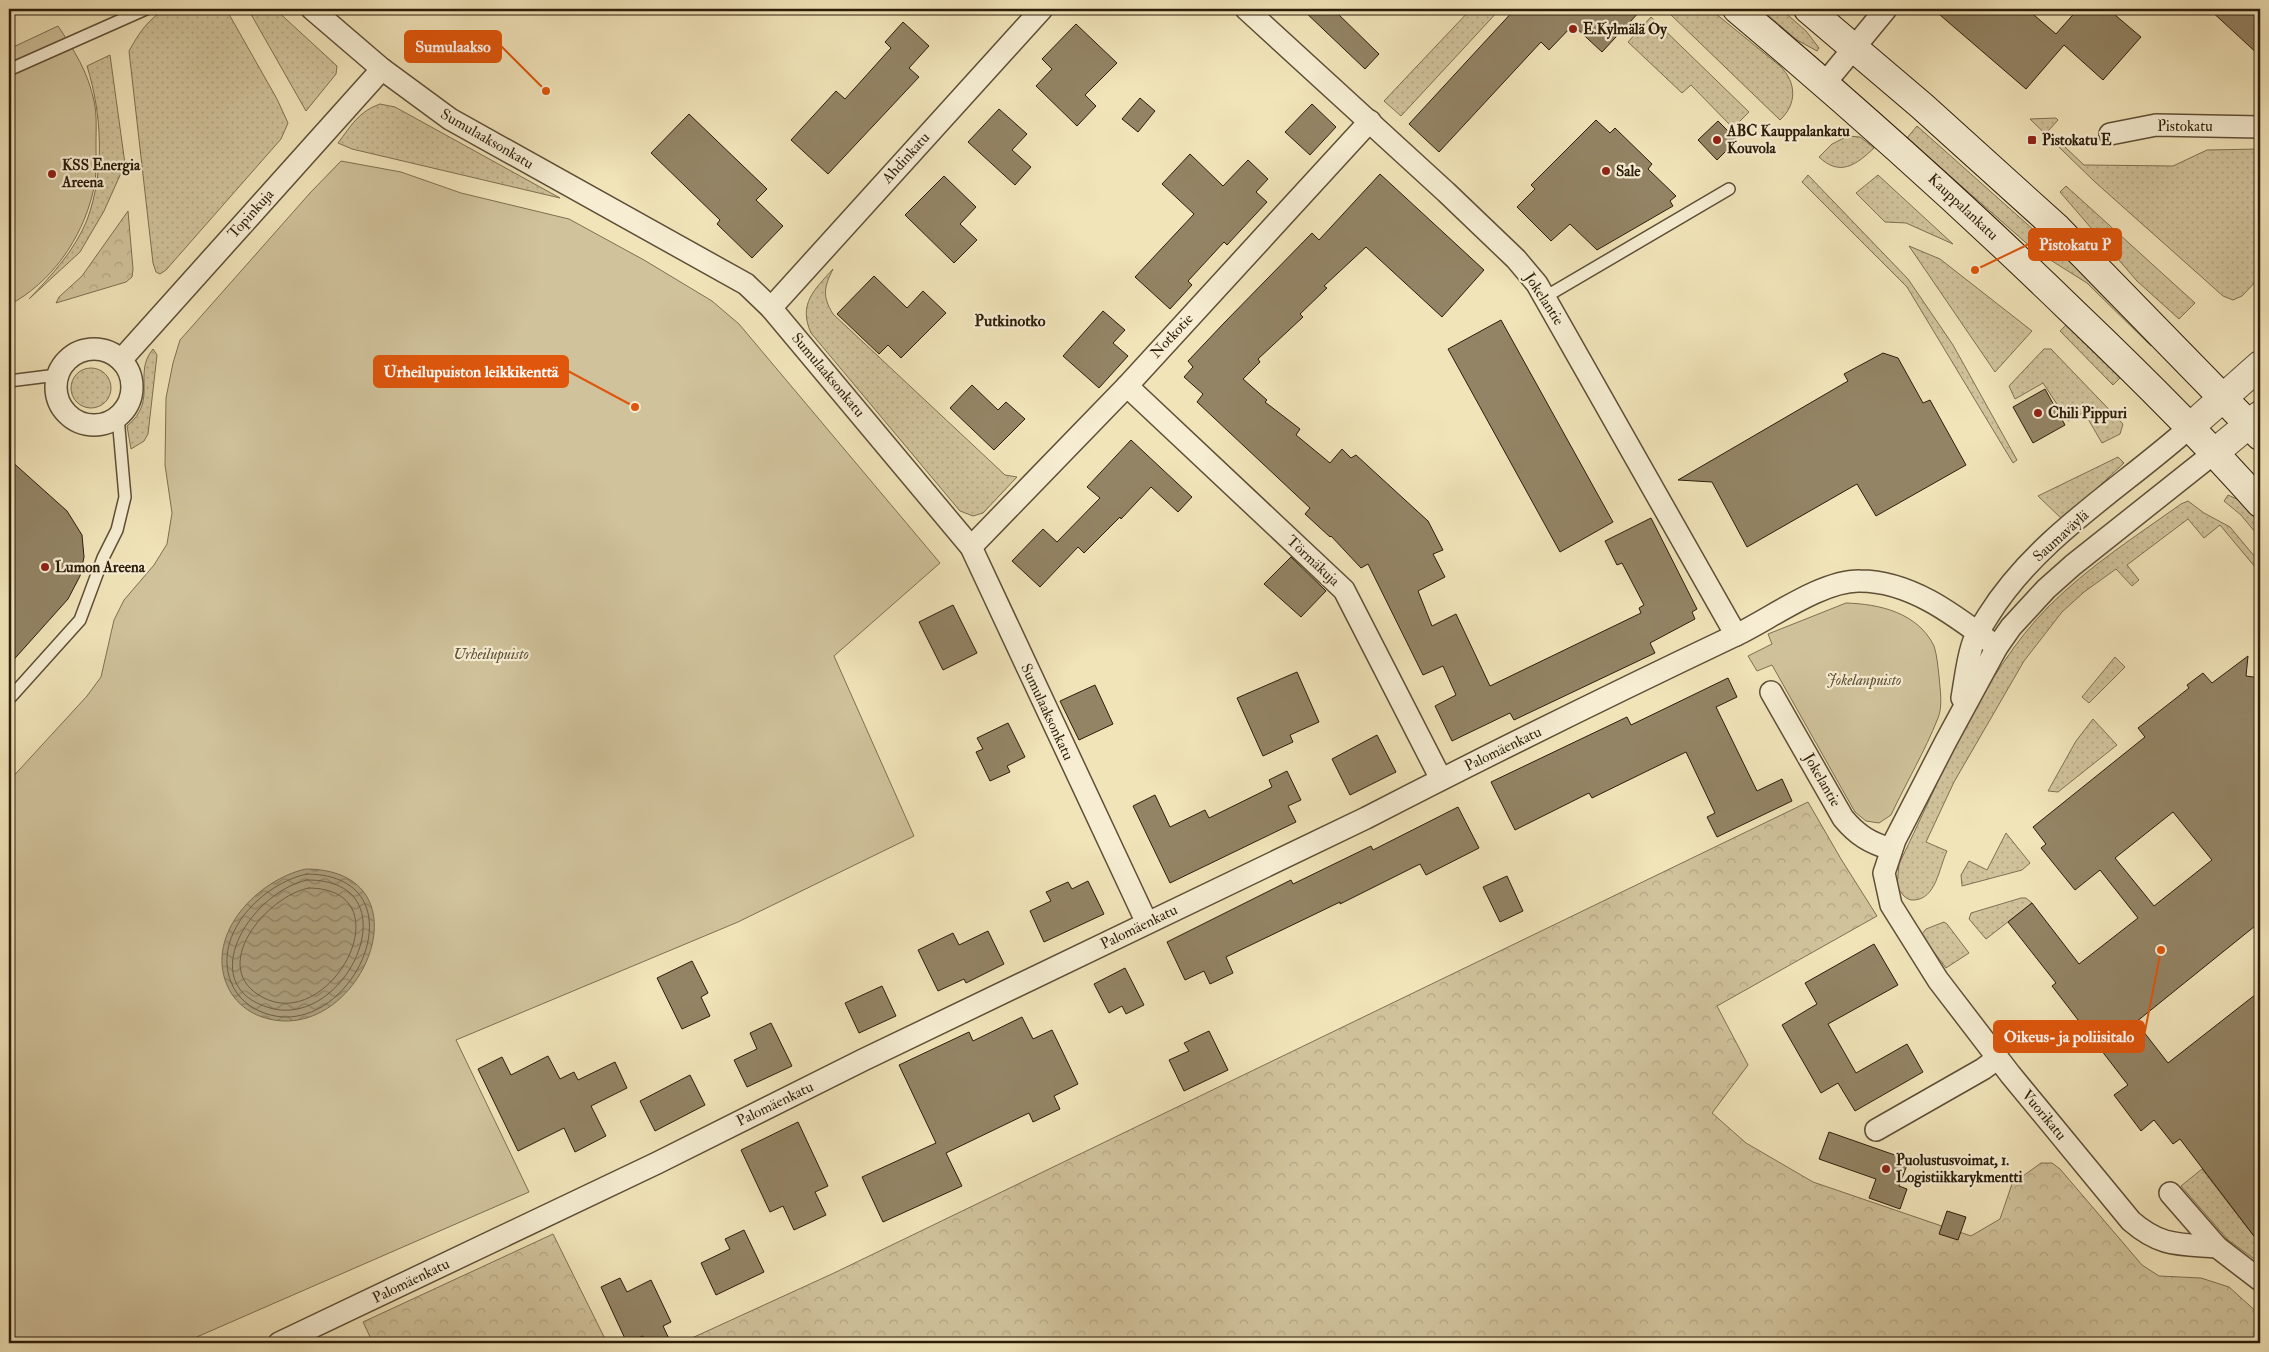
<svg xmlns="http://www.w3.org/2000/svg" width="2269" height="1352" font-family="'IM FELL Double Pica',serif">
<style>
.grass{fill:url(#grass-dots);stroke:#7e7052}
.forest{fill:url(#forest-crowns);stroke:#7e7052}
.park{fill:#d0c29b;stroke:#7e7052}
.water{fill:url(#water-waves);stroke:#7a6c50}
.lines{fill:none;stroke-linecap:round;stroke-linejoin:round}
.shore{stroke:#6e5e44;stroke-width:1}
.building{fill:#938465;stroke:#2d1d0a;fill-rule:evenodd}
.service-casing{stroke:#5e4f36;stroke-width:14}
.minor-casing{stroke:#5e4f36;stroke-width:24}
.tertiary-casing{stroke:#5e4f36;stroke-width:30}
.secondary-casing{stroke:#2d1d0a;stroke-width:30}
.service{stroke:#f6edd2;stroke-width:11}
.minor{stroke:#f6edd2;stroke-width:21}
.tertiary{stroke:#f6edd2;stroke-width:28}
.secondary{stroke:#f6edd2;stroke-width:28}
.poi-dot{fill:#8f2418;stroke:#f6edd2;stroke-width:2}
.labels{text-anchor:middle;dominant-baseline:central;stroke-width:4.5;stroke-linejoin:round;paint-order:stroke}
.poi-label{font-size:15px;font-weight:bold;fill:#2d1d0a;stroke:#f6edd2;text-anchor:start}
.street-label{font-size:15px;fill:#2d1d0a;stroke:#f6edd2}
.park-label{font-size:15px;font-style:italic;fill:#5e4f36;stroke:#f6edd2}
.neighbourhood-label{font-size:16px;font-weight:bold;fill:#2d1d0a;stroke:#f6edd2}
.leader{fill:none;stroke:#df560c;stroke-width:2}
.callout-dot{fill:#df560c;stroke:#f6edd2;stroke-width:2}
.callout{fill:#df560c;stroke:#df560c;stroke-width:2}
.callout-label{font-size:16px;text-anchor:middle;font-weight:bold;fill:#fff}
</style>
<defs>
<pattern id="grass-dots" width="8" height="8" patternUnits="userSpaceOnUse" patternTransform="scale(1.25)"><rect width="8" height="8" fill="#d0c29b"/><path d="M2 2h.1M6 6h.1" fill="none" stroke="#b3a684" stroke-width="1.8" stroke-linecap="round"/></pattern>
<pattern id="forest-crowns" width="20" height="18" patternUnits="userSpaceOnUse" patternTransform="scale(1.25)"><rect width="20" height="18" fill="#d0c29b"/><path d="M2 6a3 3 0 1 1 6 0M12 15a3 3 0 1 1 6 0" fill="none" stroke="#b3a684"/></pattern>
<pattern id="water-waves" width="16" height="10" patternUnits="userSpaceOnUse" patternTransform="scale(1.25)"><rect width="16" height="10" fill="#aea07e"/><path d="M0 5q4-4 8 0t8 0" fill="none" stroke="#8e8265"/></pattern>
</defs>
<rect width="100%" height="100%" fill="#f1e4b9"/>
<filter id="stains"><feTurbulence type="fractalNoise" baseFrequency=".004" numOctaves="4"/><feColorMatrix values="0 0 0 0 .2 0 0 0 0 .09 0 0 0 0 .02 0 0 0 .5 -.17"/></filter>
<radialGradient id="worn" r=".72"><stop offset=".6" stop-color="#630" stop-opacity="0"/><stop offset="1" stop-color="#630" stop-opacity=".3"/></radialGradient>
<g class="grass">
<path d="M166 9H226L277 99 288 123 281 139 166 270 160 274 156 272 153 263 129 51C139 33 148 19 166 9Z"/>
<polygon points="248,9 275,9 337,66 336,74 306,111"/>
<polygon points="1471,9 1500,9 1401,116 1384,101"/>
<path d="M1673 9H1710L1780 66C1797 83 1797 104 1780 120L1669 13Z"/>
<polygon points="1761,9 1781,9 1806,31 1819,48 1817,51 1797,40"/>
<polygon points="1651,17 1749,112 1733,128 1691,85 1682,93 1628,42"/>
<path d="M110 55 125 164 104 211 80 252 29 299C51 276 75 250 87 220 105 172 102 114 87 66Z"/>
<path d="M380 104 395 107 560 198 352 149 338 143C351 126 359 111 380 104Z"/>
<polygon points="2056,118 2058,120 2048,131 2084,165 2173,166 2207,150 2260,149 2259,278 2242,296 2233,300 2223,296 2095,182 2030,119"/>
<polygon points="1917,126 2091,281 2154,343 2151,346 2087,283 2033,249 1907,138"/>
<path d="M1848 136 1860 137 1874 148C1856 165 1840 177 1819 157L1832 144Z"/>
<polygon points="1808,175 1908,279 1953,345 2017,460 2013,463 1907,287 1802,182"/>
<polygon points="1878,175 1953,244 1906,223 1885,222 1856,193"/>
<polygon points="2066,186 2195,303 2179,319 2137,281 2060,192"/>
<polygon points="1909,246 1940,259 2032,331 1995,372"/>
<path d="M833 269C824 287 822 296 833 314L1005 475 1017 477 983 513 973 516 960 511 811 333C798 304 814 290 833 269Z"/>
<polygon points="2066,325 2120,378 2113,385 2060,331"/>
<path d="M153 349 157 355 148 434 144 441 131 449 127 426C159 400 132 374 153 349Z"/>
<polygon points="2044,349 2051,349 2123,424 2120,434 2102,443 2084,412 2068,421 2043,383 2015,399 2009,386"/>
<circle cx="91" cy="388" r="20"/>
<polygon points="2118,457 2124,463 2063,520 2038,496"/>
<polygon points="2228,495 2241,501 2260,523 2260,538 2241,515 2224,501"/>
<path d="M2188 501 2204 513 2230 527 2260 563V573L2220 525 2204 538 2188 519 2127 565 2139 580 2132 586 2116 569 2084 592 2062 612 2024 661 1954 782 1926 842 1947 851C1939 868 1936 899 1914 900 1906 901 1901 893 1897 886L1899 864C1941 778 1981 675 2049 606 2088 567 2136 536 2181 504Z"/>
<polygon points="2115,657 2125,667 2089,703 2082,697"/>
<polygon points="2093,719 2117,745 2058,792 2048,791 2076,741"/>
<polygon points="2006,833 2030,863 2022,870 1962,886 1961,875 1969,861 1987,870"/>
<polygon points="2021,898 2026,898 2032,903 1986,939 1969,919 1971,913"/>
<polygon points="1944,922 1947,924 1969,953 1946,968 1921,935 1926,929"/>
<polygon points="2202,1169 2253,1235 2260,1230 2260,1263 2228,1240 2181,1186"/>
</g>
<g class="forest">
<polygon points="128,211 133,269 132,277 126,282 56,303 59,297 82,276"/>
<polygon points="1808,802 1841,859 1877,916 1717,1006 1748,1065 1712,1113 1746,1143 1813,1182 1971,1236 2000,1219 2012,1184 2041,1163 2052,1163 2060,1169 2142,1265 2159,1276 2201,1278 2229,1287 2260,1315 2260,1343 681,1343 834,1273"/>
<polygon points="553,1234 607,1343 373,1343 363,1322"/>
</g>
<g class="park">
<path d="M58 26C74 50 88 72 94 101 97 114 96 129 96 143 96 159 97 177 93 192 82 239 51 283 9 305V49Z"/>
<polygon points="341,161 401,172 461,193 569,219 644,260 712,301 739,324 940,563 834,656 914,836 738,922 456,1040 529,1192 183,1343 9,1343 9,781 87,696 101,677 114,620 124,600 154,565 167,544 172,513 165,465 166,398 173,363 180,340 310,193"/>
<path d="M1846 603C1880 604 1918 613 1934 646 1937 655 1938 667 1939 676 1940 689 1943 706 1938 718 1925 751 1906 783 1891 815L1879 823 1866 821 1855 812 1772 665 1757 671 1748 656 1772 644 1768 634Z"/>
</g>
<path class="water" d="M306 869C435 870 359 1050 262 1017 247 1012 233 1000 227 985 205 933 259 879 306 869Z"/>
<g class="lines">
<g class="shore">
<path d="M307 874C426 875 354 1041 267 1014 251 1009 237 998 231 982 212 934 263 883 307 874Z"/>
<path d="M307 880C415 879 348 1030 270 1008 193 986 249 893 307 880Z"/>
<path d="M309 888C407 889 332 1032 264 998 206 969 266 896 309 888Z"/>
</g>
</g>
<g class="building">
<polygon points="1302,9 1333,9 1379,54 1365,69"/>
<polygon points="1515,9 1642,9 1602,52 1573,25 1549,50 1541,42 1439,152 1409,124"/>
<polygon points="1933,9 2027,9 2056,34 2078,9 2108,9 2141,37 2103,80 2064,45 2026,89"/>
<polygon points="2209,9 2260,9 2260,56"/>
<polygon points="903,22 929,46 909,68 919,77 828,174 791,140 836,91 845,99 891,48 885,42"/>
<polygon points="1076,24 1117,63 1085,95 1096,106 1077,126 1036,86 1052,69 1042,59"/>
<polygon points="1140,98 1155,111 1138,132 1122,119"/>
<polygon points="1312,104 1336,127 1310,155 1285,132"/>
<polygon points="999,109 1027,134 1012,150 1031,167 1015,185 968,142"/>
<polygon points="689,114 767,189 756,200 783,226 752,258 717,224 720,220 651,153"/>
<polygon points="1596,120 1610,133 1615,128 1652,164 1648,169 1676,196 1670,201 1673,206 1597,250 1570,224 1551,241 1517,207 1535,189 1531,185"/>
<polygon points="1718,121 1737,140 1717,160 1698,140"/>
<polygon points="1190,154 1223,186 1248,160 1268,179 1256,192 1267,202 1227,245 1224,242 1188,281 1192,285 1170,309 1135,277 1194,214 1162,184"/>
<polygon points="1380,174 1484,270 1442,317 1366,247 1324,286 1327,288 1300,314 1303,317 1258,359 1260,362 1243,379 1267,400 1265,402 1300,429 1296,435 1330,463 1342,449 1351,458 1356,455 1428,521 1443,550 1433,554 1445,577 1418,591 1432,626 1456,614 1490,686 1641,613 1639,608 1644,605 1622,563 1617,565 1605,541 1651,518 1697,609 1692,612 1695,619 1650,643 1655,653 1514,720 1510,713 1452,741 1435,706 1456,695 1443,666 1423,675 1368,564 1361,568 1331,536 1330,537 1305,514 1310,508 1197,402 1203,394 1184,377 1193,367 1188,361 1224,323 1312,233 1319,240"/>
<polygon points="944,176 976,207 960,224 977,240 954,263 905,215"/>
<polygon points="874,276 907,308 923,291 946,313 901,358 888,345 879,354 837,314"/>
<polygon points="1103,311 1125,330 1113,343 1128,356 1099,388 1063,356"/>
<polygon points="1501,320 1613,522 1560,552 1448,349"/>
<polygon points="1883,353 1898,358 1923,403 1930,400 1966,465 1876,516 1857,484 1747,547 1712,482 1678,480 1848,381 1844,374"/>
<polygon points="972,385 998,410 1006,402 1025,419 994,450 950,408"/>
<polygon points="2045,389 2065,425 2033,443 2013,407"/>
<polygon points="1131,440 1192,497 1178,512 1151,487 1121,519 1120,517 1084,553 1078,547 1040,587 1012,561 1043,529 1057,542 1100,498 1087,487"/>
<polygon points="9,459 67,511 82,535 84,557 80,576 68,599 9,665"/>
<polygon points="1291,557 1326,591 1301,617 1264,584"/>
<polygon points="953,605 977,653 943,670 919,622"/>
<path d="M2248 656 2246 676 2260 678V922L2136 1022 2168 1063 2260 991V1244L2180 1139 2173 1144 2154 1120 2141 1131 2114 1095 2128 1085 2052 986 2056 983 2008 922 2032 903 2079 964 2138 918 2100 870 2075 890 2041 848 2046 844 2033 827 2145 737 2138 728 2189 688 2187 685 2203 673 2212 683ZM2173 812 2212 860 2154 906 2115 858Z"/>
<polygon points="1297,672 1319,722 1290,735 1293,742 1263,756 1237,698"/>
<polygon points="1728,678 1737,697 1716,707 1757,791 1782,779 1792,801 1717,837 1707,817 1715,813 1686,752 1592,798 1589,793 1515,830 1491,782 1627,717 1631,725"/>
<polygon points="1095,685 1113,724 1079,740 1060,701"/>
<polygon points="1008,723 1025,757 1007,766 1010,772 990,781 976,752 983,749 977,738"/>
<polygon points="1377,735 1396,772 1350,795 1332,759"/>
<polygon points="1287,771 1301,800 1288,806 1296,822 1170,883 1133,806 1155,795 1170,827 1205,810 1209,818 1272,787 1269,780"/>
<polygon points="1458,807 1479,848 1426,875 1420,864 1340,904 1340,902 1226,957 1233,973 1210,984 1204,971 1185,980 1167,942 1291,880 1293,884 1371,846 1373,850"/>
<polygon points="1507,876 1523,911 1500,922 1483,887"/>
<polygon points="1088,881 1104,914 1044,942 1030,911 1051,901 1046,892 1068,882 1072,889"/>
<polygon points="988,931 1004,964 966,983 964,979 938,991 918,950 953,933 959,945"/>
<polygon points="1874,944 1898,985 1828,1024 1856,1073 1907,1044 1923,1072 1855,1111 1838,1083 1821,1093 1782,1025 1817,1004 1805,983"/>
<polygon points="692,961 708,993 701,997 710,1016 682,1029 657,978"/>
<polygon points="1125,968 1144,1005 1126,1014 1122,1006 1109,1013 1094,984"/>
<polygon points="882,986 896,1016 859,1033 845,1003"/>
<polygon points="1022,1017 1033,1039 1052,1030 1078,1084 1054,1096 1060,1109 1033,1122 1029,1113 946,1153 962,1186 883,1222 862,1177 936,1143 899,1065 969,1032 973,1041"/>
<polygon points="771,1023 792,1066 747,1087 734,1060 757,1049 750,1033"/>
<polygon points="1209,1031 1228,1070 1184,1091 1169,1060 1189,1051 1184,1043"/>
<polygon points="548,1056 560,1079 574,1072 578,1080 615,1062 627,1088 591,1106 606,1136 575,1152 564,1128 518,1151 478,1069 502,1057 511,1075"/>
<polygon points="690,1075 705,1105 655,1131 640,1101"/>
<polygon points="798,1122 828,1186 815,1192 826,1215 794,1230 783,1206 770,1212 741,1150"/>
<polygon points="1829,1132 1909,1160 1899,1186 1907,1189 1900,1209 1869,1198 1876,1179 1819,1159"/>
<polygon points="1947,1211 1966,1217 1958,1240 1939,1234"/>
<polygon points="744,1230 764,1272 716,1295 701,1263 730,1249 725,1239"/>
<polygon points="620,1278 627,1292 651,1280 671,1322 663,1326 671,1343 647,1343 643,1336 627,1343 601,1287"/>
</g>
<g class="lines">
<g class="service-casing">
<g id="service">
<polyline points="13,68 146,9"/>
<polyline points="1545,297 1729,189"/>
<polyline points="9,381 57,375"/>
<polyline points="9,699 80,620 103,558 117,530 125,497 118,417"/>
</g>
</g>
<g class="minor-casing">
<g id="minor">
<polyline points="312,9 382,69 450,119 746,284 771,308 971,547 1147,923"/>
<polyline points="1246,9 1446,192 1516,259 1537,284 1736,635"/>
<polyline points="1825,83 1886,9"/>
<polyline points="2110,134 2156,125 2260,127"/>
<polyline points="771,308 1042,9"/>
<circle cx="94" cy="387" r="38"/>
<polyline points="121,360 382,69"/>
<polyline points="1127,386 1344,590 1441,779"/>
<path d="M2214 453 2073 565 2046 589 2011 627 1997 647 1946 741 1895 840 1884 873 1891 905 1938 980 2010 1074 2131 1221C2161 1247 2179 1244 2217 1247"/>
<polyline points="971,547 1127,386 1370,121"/>
<path d="M1771 692 1843 818C1857 835 1870 843 1891 849"/>
<path d="M1962 698C1965 681 1967 662 1972 646 1975 635 1982 626 1988 616 2037 537 2122 488 2190 427"/>
<polyline points="1876,1130 1983,1069 1998,1058"/>
<polyline points="2170,1193 2217,1247 2260,1280"/>
<path d="M279 1343 657 1163 863 1060 1366 818C1488 755 1612 694 1736 635 1770 619 1822 580 1860 581 1912 581 1957 617 1997 647"/>
</g>
</g>
<g class="tertiary-casing">
<g id="tertiary">
<polyline points="2190,427 2260,365"/>
<polyline points="2214,453 2260,415"/>
</g>
</g>
<g class="secondary-casing">
<g id="secondary">
<path d="M1737 9C1852 106 1965 207 2073 312 2138 374 2201 436 2260 503"/>
<polyline points="1808,9 1922,106 2057,228 2260,436"/>
</g>
</g>
<use href="#service" class="service"/>
<use href="#minor" class="minor"/>
<use href="#tertiary" class="tertiary"/>
<use href="#secondary" class="secondary"/>
</g>
<g class="poi-dot">
<circle cx="1573" cy="29" r="5"/>
<circle cx="1717" cy="140" r="5"/>
<rect x="2027" y="135" width="10" height="10" rx="2.5"/>
<circle cx="1606" cy="171" r="5"/>
<circle cx="52" cy="174" r="5"/>
<circle cx="2038" cy="413" r="5"/>
<circle cx="45" cy="567" r="5"/>
<circle cx="1886" cy="1169" r="5"/>
</g>
<g class="labels">
<g class="poi-label">
<text x="1583" y="29">E.Kylmälä Oy</text>
<text x="1727" y="131">ABC Kauppalankatu<tspan x="1727" dy="17">Kouvola</tspan></text>
<text x="2042" y="140">Pistokatu E</text>
<text x="62" y="165">KSS Energia<tspan x="62" dy="17">Areena</tspan></text>
<text x="1616" y="171">Sale</text>
<text x="2048" y="413">Chili Pippuri</text>
<text x="55" y="567">Lumon Areena</text>
<text x="1896" y="1160">Puolustusvoimat, 1.<tspan x="1896" dy="17">Logistiikkarykmentti</tspan></text>
</g>
<g class="street-label">
<text x="2185" y="126">Pistokatu</text>
<text transform="translate(487 139) rotate(30)">Sumulaaksonkatu</text>
<text transform="translate(906 158) rotate(-48)">Ahdinkatu</text>
<text transform="translate(1963 207) rotate(43)">Kauppalankatu</text>
<text transform="translate(251 214) rotate(-48)">Topinkuja</text>
<text transform="translate(1544 299) rotate(57)">Jokelantie</text>
<text transform="translate(1172 336) rotate(-47)">Notkotie</text>
<text transform="translate(828 375) rotate(50)">Sumulaaksonkatu</text>
<text transform="translate(2061 536) rotate(-42)">Saumaväylä</text>
<text transform="translate(1313 561) rotate(43)">Törmäkuja</text>
<text transform="translate(1047 712) rotate(65)">Sumulaaksonkatu</text>
<text transform="translate(1503 749) rotate(-26)">Palomäenkatu</text>
<text transform="translate(1822 780) rotate(60)">Jokelantie</text>
<text transform="translate(1139 927) rotate(-26)">Palomäenkatu</text>
<text transform="translate(775 1104) rotate(-26)">Palomäenkatu</text>
<text transform="translate(2044 1115) rotate(50)">Vuorikatu</text>
<text transform="translate(411 1281) rotate(-26)">Palomäenkatu</text>
</g>
<g class="park-label">
<text x="491" y="654">Urheilupuisto</text>
<text x="1864" y="680">Jokelanpuisto</text>
</g>
<g class="neighbourhood-label">
<text x="1010" y="321">Putkinotko</text>
</g>
</g>
<path class="leader" d="M546 91L501 46M1975 270L2029 244M635 407L568 371M2161 950L2144 1036"/>
<g class="callout-dot">
<circle cx="546" cy="91" r="5"/>
<circle cx="1975" cy="270" r="5"/>
<circle cx="635" cy="407" r="5"/>
<circle cx="2161" cy="950" r="5"/>
</g>
<g class="callout">
<rect x="405" y="31" width="96" height="31" rx="5"/>
<rect x="2029" y="229" width="92" height="31" rx="5"/>
<rect x="374" y="356" width="194" height="31" rx="5"/>
<rect x="1994" y="1021" width="150" height="31" rx="5"/>
</g>
<g class="callout-label">
<text x="453" y="52">Sumulaakso</text>
<text x="2075" y="250">Pistokatu P</text>
<text x="471" y="377">Urheilupuiston leikkikenttä</text>
<text x="2069" y="1042">Oikeus- ja poliisitalo</text>
</g>
<rect width="2269" height="1352" fill="none" stroke="#f1e4b9" stroke-width="30"/>
<rect x="10" y="10" width="2249" height="1332" fill="none" stroke="#2d1d0a" stroke-width="2.5"/>
<rect x="15" y="15" width="2239" height="1322" fill="none" stroke="#2d1d0a"/>
<rect width="100%" height="100%" filter="url(#stains)"/>
<rect width="100%" height="100%" fill="url(#worn)"/>
</svg>
